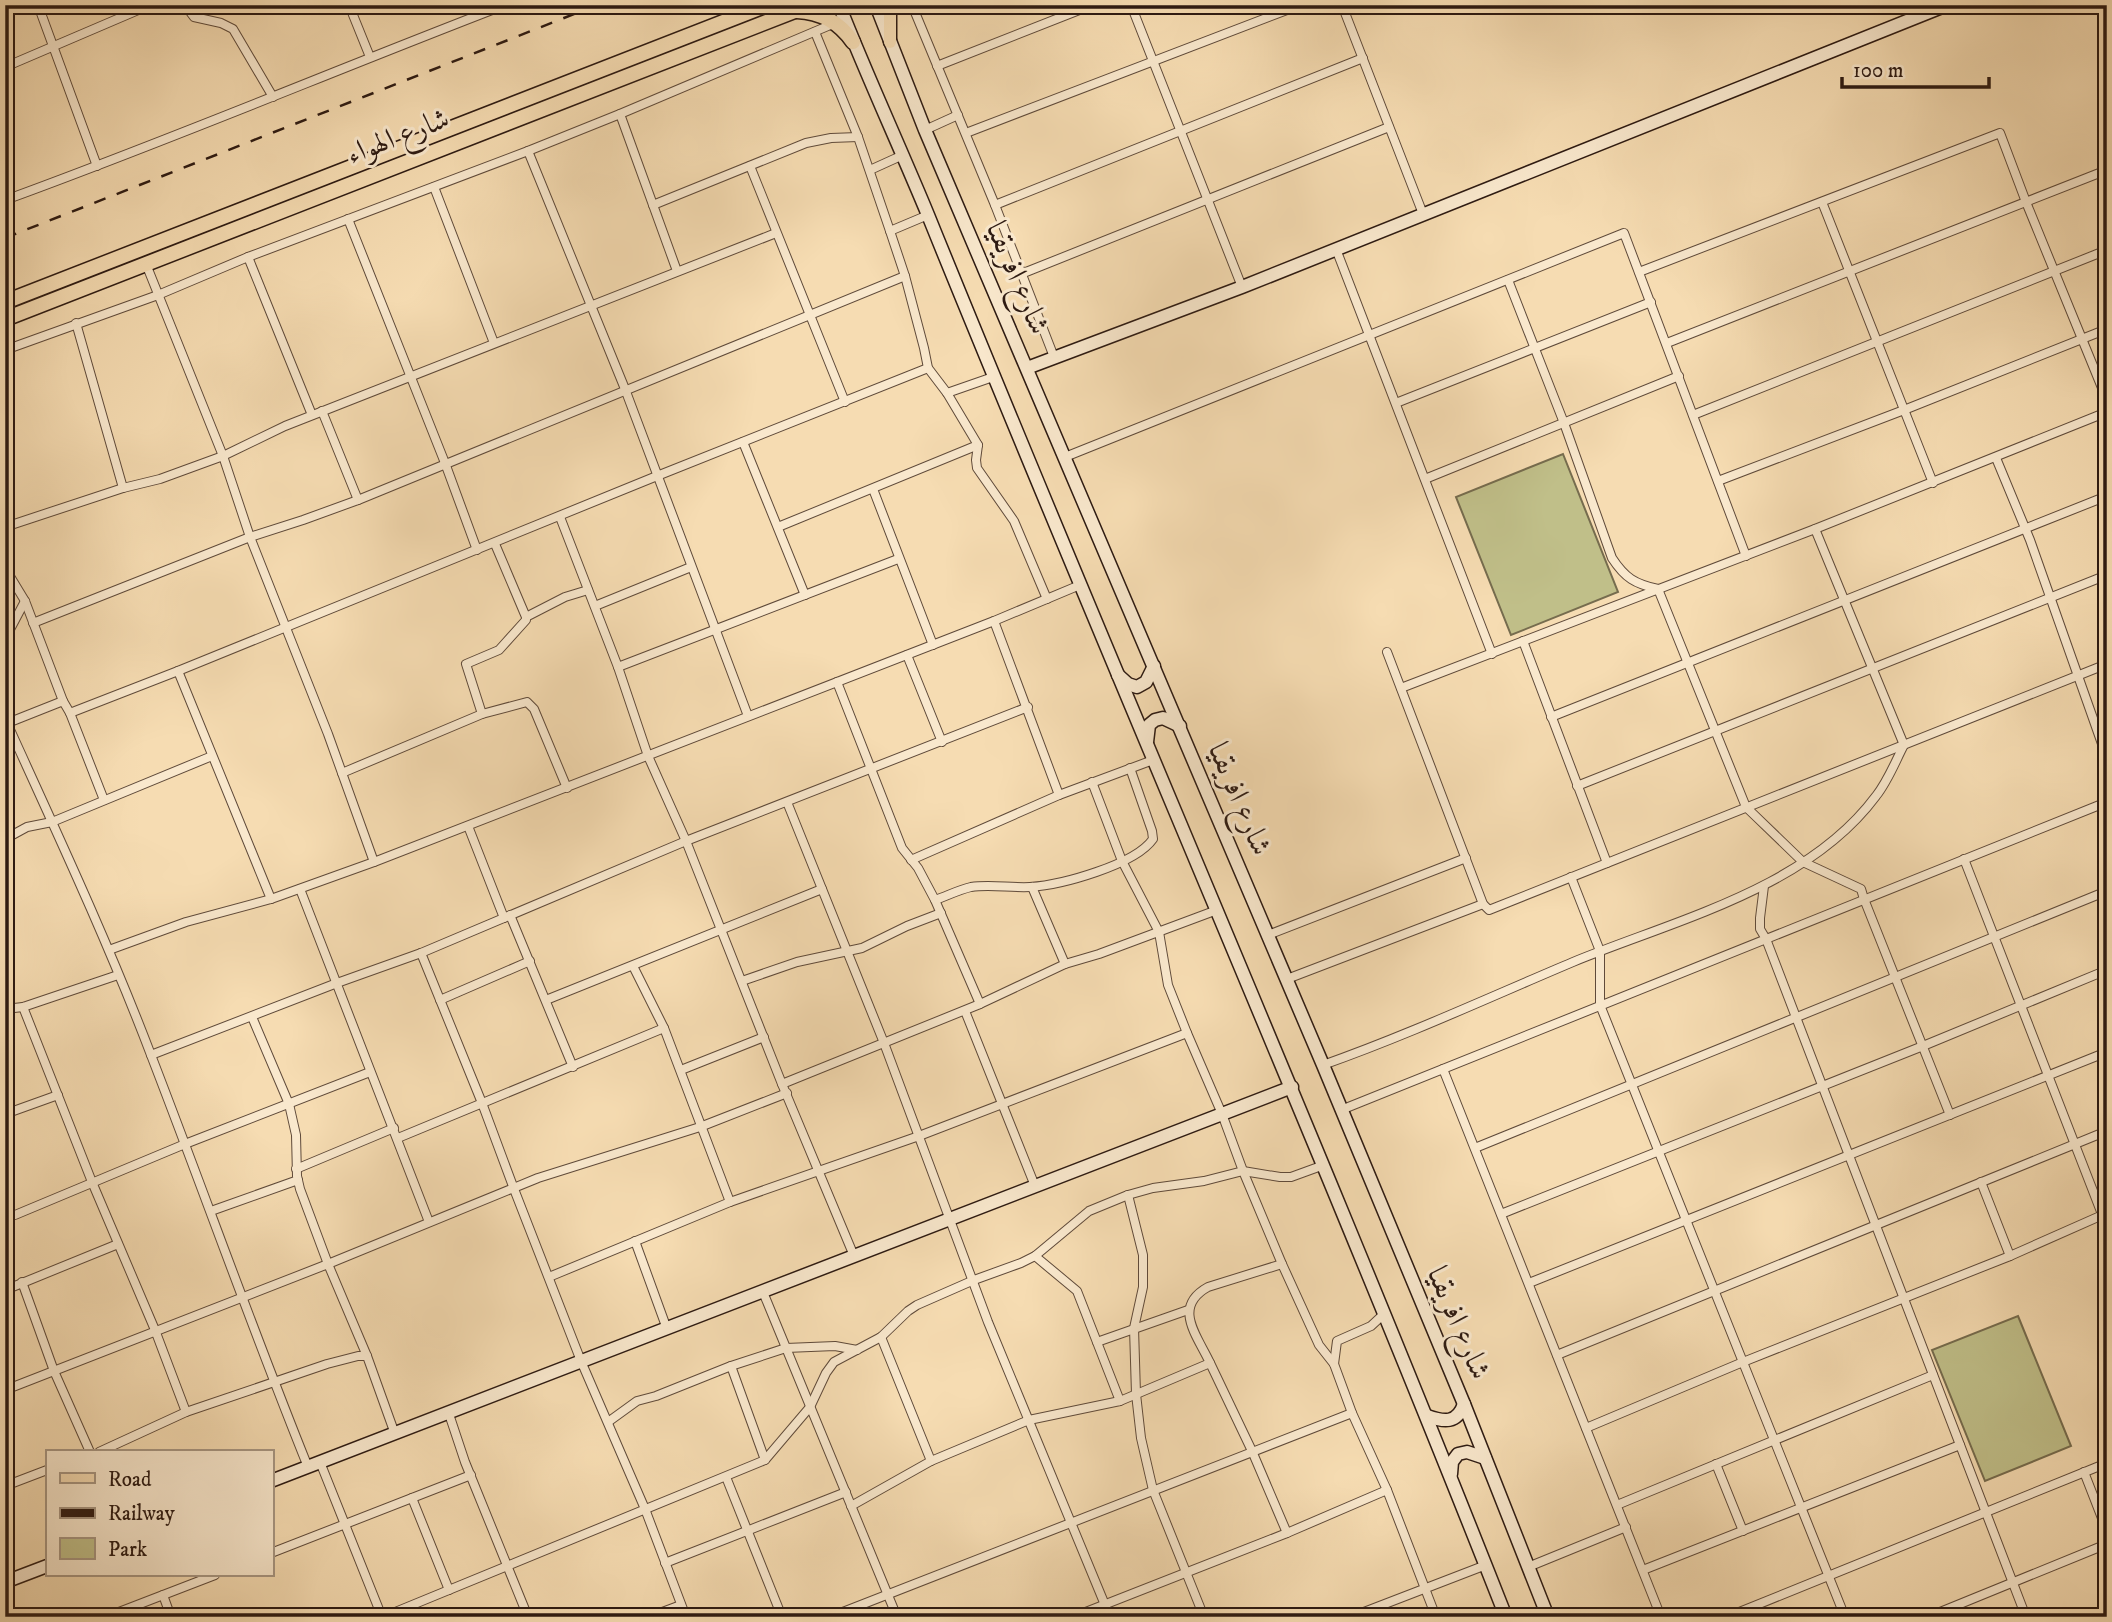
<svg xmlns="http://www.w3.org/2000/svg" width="2112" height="1622" font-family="'IM FELL DW Pica',Amiri,serif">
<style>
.green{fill:#c0bf89;stroke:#766c4e;stroke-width:2}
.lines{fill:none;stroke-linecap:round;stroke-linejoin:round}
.street-casing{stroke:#5f4a3a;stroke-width:10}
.secondary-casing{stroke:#2d1a12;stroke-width:15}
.primary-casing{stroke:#2d1a12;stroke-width:15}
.highway-casing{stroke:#2d1a12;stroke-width:17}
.street{stroke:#f9e8cd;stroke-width:8}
.secondary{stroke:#f9e8cd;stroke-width:12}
.primary{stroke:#f6dcb2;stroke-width:12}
.highway{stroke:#f6dcb2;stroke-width:14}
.rail{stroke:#2d1a12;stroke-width:2.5;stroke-dasharray:12 12;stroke-linecap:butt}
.labels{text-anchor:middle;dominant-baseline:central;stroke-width:6;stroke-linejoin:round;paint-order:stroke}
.street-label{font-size:30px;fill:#2d1a12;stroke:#f9e8cd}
</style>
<rect width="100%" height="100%" fill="#f6dcb2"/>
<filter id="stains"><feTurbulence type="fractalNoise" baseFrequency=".00286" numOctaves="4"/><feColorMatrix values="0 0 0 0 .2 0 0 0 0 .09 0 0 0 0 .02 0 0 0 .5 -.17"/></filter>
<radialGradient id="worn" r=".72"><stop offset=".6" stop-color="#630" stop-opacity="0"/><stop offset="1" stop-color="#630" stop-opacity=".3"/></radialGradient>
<g class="green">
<polygon points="1563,454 1618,592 1511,635 1456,497"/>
<polygon points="2018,1316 2071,1446 1985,1481 1932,1350"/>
</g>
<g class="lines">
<g class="street-casing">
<g id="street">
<polyline points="38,5 97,166"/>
<polyline points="185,5 194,17 221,23 233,29 273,97"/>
<polyline points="349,5 370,57"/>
<polyline points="912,5 995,205 1054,357"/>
<polyline points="1131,5 1242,287"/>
<polyline points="1342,5 1423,214"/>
<polyline points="815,32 858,137 890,231 905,276 924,348 928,368 947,393 978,445 976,460 977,468 1014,521 1047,599"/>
<polyline points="937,66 1092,5"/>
<polyline points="5,67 150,5"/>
<polyline points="620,114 677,271"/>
<polyline points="925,130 958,115"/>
<polyline points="966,133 1300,5"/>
<polyline points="528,151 625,389 748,716"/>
<polyline points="750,166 845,402"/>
<polyline points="870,170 903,155"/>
<polyline points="434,187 494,343"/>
<path d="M5 200C173 139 338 69 505 5"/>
<polyline points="1822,202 1933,483"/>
<polyline points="653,205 806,143 831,138 858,137"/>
<polyline points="995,205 1363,58"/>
<polyline points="348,219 445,463 477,550"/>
<polyline points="890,231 928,215"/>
<polyline points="1336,249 1492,654"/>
<polyline points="248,257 312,415"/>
<polyline points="146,264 223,456 250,537 328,734 374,862"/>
<polyline points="1639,272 2000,133 2026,202 2107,400"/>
<polyline points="1021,274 1389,127"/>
<path d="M1508 280 1564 423 1612 558C1625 578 1635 584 1658 589L1746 807 1803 862 1861 889 1864 899 1950 1115"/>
<polyline points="76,323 123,488"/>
<polyline points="1667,343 2107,170"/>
<polyline points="5,350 158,295 248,257 528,151 620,114 835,23"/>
<polyline points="947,393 993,377"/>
<polyline points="1396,403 1651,302"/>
<polyline points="322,411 358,500"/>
<polyline points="1693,415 2107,250"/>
<polyline points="743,442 805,595"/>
<polyline points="1065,457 1624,233 1746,556"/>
<polyline points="1996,458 2030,540 2107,758"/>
<polyline points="1425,479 1679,376"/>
<polyline points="1718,481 1904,410 2107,329"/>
<polyline points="873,489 933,645"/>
<polyline points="560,517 618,667 648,756 686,841 782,1084 854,1256"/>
<polyline points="5,527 123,488 160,479 223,456 285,426 776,233"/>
<polyline points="778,527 978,445"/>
<polyline points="495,544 526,617"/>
<polyline points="5,568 25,601 63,701"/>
<polyline points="595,606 691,567"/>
<polyline points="994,621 1059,795"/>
<polyline points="33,623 250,537 303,520 358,500 905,276"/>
<polyline points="5,639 25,601"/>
<polyline points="1523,641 1607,863"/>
<polyline points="1387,652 1483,904 1489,910 2107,664"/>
<polyline points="907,655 942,742"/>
<polyline points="618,667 898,559"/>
<polyline points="178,671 271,899"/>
<polyline points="837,682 902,848 918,868 935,900 980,1004"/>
<polyline points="1401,688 1815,529 2107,412"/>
<polyline points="70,713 104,800"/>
<polyline points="482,714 466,664 499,650 526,620 526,617 565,597 588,590"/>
<polyline points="1551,717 2107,496"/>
<path d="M7 723C57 833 108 942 151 1055 204 1192 253 1331 308 1467"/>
<polyline points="5,724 63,701 70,713 178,671 657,476 928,368"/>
<polyline points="342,773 482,714 527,702 534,709 567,788"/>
<polyline points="1092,782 1122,861 1159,932 1168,985 1187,1033 1222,1114 1243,1171 1282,1264 1319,1345 1334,1364 1352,1413 1387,1490 1436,1617"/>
<polyline points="1577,786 2107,575"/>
<polyline points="787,802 884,1043 988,1322 1110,1617"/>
<polyline points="468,826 504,918"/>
<polyline points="5,839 27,827 52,822 212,756"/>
<polyline points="1964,859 2107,1227"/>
<polyline points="911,860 1059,795 1153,760"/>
<polyline points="1571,877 1600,951 1600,1005 1845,1617"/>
<polyline points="1764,886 1760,918 1760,929 1766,939 2026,1617"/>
<polyline points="1032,887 1065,964"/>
<polyline points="300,889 429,1222"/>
<path d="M935 900C947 896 958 890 971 887 990 884 1010 888 1030 887 1061 885 1135 865 1153 839L1152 831 1130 768"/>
<polyline points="510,915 573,1067"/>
<polyline points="1268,935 1466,858"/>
<polyline points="109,950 186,922 271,899 374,862 994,621 1080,585"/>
<polyline points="421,953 482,1103 514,1189 581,1361 645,1509 686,1617"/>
<polyline points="633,966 664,1028 730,1202"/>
<polyline points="1287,979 1483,904"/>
<polyline points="742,981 797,962 862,948 907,926 941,913"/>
<polyline points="440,1000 530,961"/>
<polyline points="546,1000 822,889"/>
<polyline points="23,1007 92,1182 155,1330 186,1412"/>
<polyline points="5,1009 23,1007 118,975"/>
<polyline points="965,1011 1035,1186"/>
<polyline points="252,1017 289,1104 296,1135 297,1176 300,1189 328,1264 367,1356 395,1434"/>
<polyline points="151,1055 337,983 421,953 686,841 1028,707"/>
<path d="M1323 1065C1408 1035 1490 997 1573 962 1675 920 1807 889 1876 796 1888 781 1895 762 1904 745L1815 529"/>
<polyline points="1443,1069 1661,1617"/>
<polyline points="681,1070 764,1037"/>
<polyline points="782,1084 980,1004 1065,964 1099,954 1217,910"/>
<polyline points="1341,1110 2107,802"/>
<polyline points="5,1114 58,1095"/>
<polyline points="398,1138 664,1028"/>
<polyline points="1475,1148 2107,891"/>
<polyline points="296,1169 394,1128"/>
<polyline points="1981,1182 2010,1256"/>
<polyline points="1128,1195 1143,1255 1143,1287 1134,1328 1136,1394 1141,1438 1153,1490 1204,1617"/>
<polyline points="211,1211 298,1180"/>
<polyline points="1501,1214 1923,1046 2107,970"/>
<polyline points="5,1215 15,1215 185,1144 370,1072"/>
<polyline points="635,1241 667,1329"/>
<polyline points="1035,1256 1077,1291 1120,1401"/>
<polyline points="549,1277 730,1202 919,1136 1187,1033"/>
<polyline points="22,1282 54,1371 90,1452"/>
<polyline points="1529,1283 2107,1052"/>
<polyline points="5,1290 118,1244"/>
<polyline points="763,1292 897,1617"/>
<polyline points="881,1337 931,1461"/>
<polyline points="1097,1342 1188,1310"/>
<polyline points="1557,1355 2107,1131"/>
<polyline points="1210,1363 1252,1451 1287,1533"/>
<polyline points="1334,1364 1337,1341 1371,1326 1385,1313"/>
<polyline points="731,1366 765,1460"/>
<polyline points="5,1390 328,1264 538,1178 700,1127 787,1093"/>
<polyline points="449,1414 465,1462 528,1617"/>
<polyline points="608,1422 637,1401 656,1396 731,1366 786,1348 835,1346 857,1350"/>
<polyline points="1586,1428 1743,1362 2010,1256 2107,1213"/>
<polyline points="99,1452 186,1412 327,1364 358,1356 367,1356"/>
<polyline points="320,1462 382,1617"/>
<polyline points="1716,1464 1743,1531"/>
<polyline points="2084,1472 2107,1531"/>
<polyline points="726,1477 782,1617"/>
<polyline points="5,1486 47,1470"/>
<polyline points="412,1498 449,1590"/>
<polyline points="1617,1505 1933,1375"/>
<path d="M851 1506 931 1461 1029 1420 1120 1401 1210 1363C1197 1335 1172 1307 1208 1287L1282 1264"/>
<polyline points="271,1553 471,1475"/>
<polyline points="5,1561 12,1579"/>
<polyline points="665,1563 846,1492"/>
<polyline points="1528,1567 1626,1527"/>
<polyline points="1643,1570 1960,1445"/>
<polyline points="163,1595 171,1617"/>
<polyline points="106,1617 215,1575"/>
<polyline points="383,1617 765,1460 810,1407 826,1373 834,1362 881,1337 908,1311 917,1305 974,1280 1021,1263 1035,1256 1089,1211 1128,1195 1153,1188 1204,1181 1243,1171 1280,1177 1291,1177 1324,1165"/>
<polyline points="649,1617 681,1605"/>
<polyline points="830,1617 1352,1413"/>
<polyline points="1073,1617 1287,1533 1387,1490"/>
<polyline points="1351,1617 1486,1565"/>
<polyline points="1727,1617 2107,1463"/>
<polyline points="1928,1617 2107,1544"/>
</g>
</g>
<g class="secondary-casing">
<g id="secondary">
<path d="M839 5C867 76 899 145 928 215 1118 684 1321 1147 1506 1617"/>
<polyline points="876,5 925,130 1323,1065 1464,1404 1548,1617"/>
<polyline points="1027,368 1242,287 1947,5"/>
<polyline points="1118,675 1128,684 1137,687 1146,682 1154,666"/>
<polyline points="1147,742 1149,725 1155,720 1163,718 1180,726"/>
<path d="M1427 1416C1444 1422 1457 1424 1464 1404"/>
<polyline points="1451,1474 1452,1462 1458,1454 1467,1452 1485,1458"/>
<polyline points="271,1481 1292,1087"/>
<polyline points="5,1582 47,1566"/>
</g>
</g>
<g class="primary-casing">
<polyline id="primary" points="890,5 890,42"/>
</g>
<g class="highway-casing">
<g id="highway">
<path d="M797 11C821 12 840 23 853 42"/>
<polyline points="5,302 767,5"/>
<polyline points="5,319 810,5"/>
</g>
</g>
<use href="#street" class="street"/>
<use href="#secondary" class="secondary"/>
<use href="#primary" class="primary"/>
<use href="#highway" class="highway"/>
<polyline class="rail" points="5,238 597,5"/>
</g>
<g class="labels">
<g class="street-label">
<text transform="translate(398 137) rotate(-21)">شارع الهواء</text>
<text transform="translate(1017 278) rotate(67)">شارع افريقيا</text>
<text transform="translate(1239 799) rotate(67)">شارع افريقيا</text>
<text transform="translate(1458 1323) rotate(67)">شارع افريقيا</text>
</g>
</g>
<rect width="2112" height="1622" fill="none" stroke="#f6dcb2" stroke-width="28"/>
<rect x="7" y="7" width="2098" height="1608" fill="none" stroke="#2d1a12" stroke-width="3.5"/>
<rect x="14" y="14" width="2084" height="1594" fill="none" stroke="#2d1a12" stroke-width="2"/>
<rect x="46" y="1450" width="228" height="126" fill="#f9e8cd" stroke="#a79682" stroke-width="2"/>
<rect x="60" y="1473" width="35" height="10" fill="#f6dcb2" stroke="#a79682" stroke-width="2"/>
<text x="108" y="1486" font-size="21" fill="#2d1a12">Road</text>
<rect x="60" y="1508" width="35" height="10" fill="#2d1a12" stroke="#a79682" stroke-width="2"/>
<text x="108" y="1520" font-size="21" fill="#2d1a12">Railway</text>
<rect x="60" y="1538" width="35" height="21" fill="#c0bf89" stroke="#a79682" stroke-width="2"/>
<text x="108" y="1556" font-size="21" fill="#2d1a12">Park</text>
<path d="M1842 77v10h147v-10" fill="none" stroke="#2d1a12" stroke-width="3.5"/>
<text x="1853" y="77" font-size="21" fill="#2d1a12" stroke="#f9e8cd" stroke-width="5" paint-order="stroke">100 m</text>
<rect width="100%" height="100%" filter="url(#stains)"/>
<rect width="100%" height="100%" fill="url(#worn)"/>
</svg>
